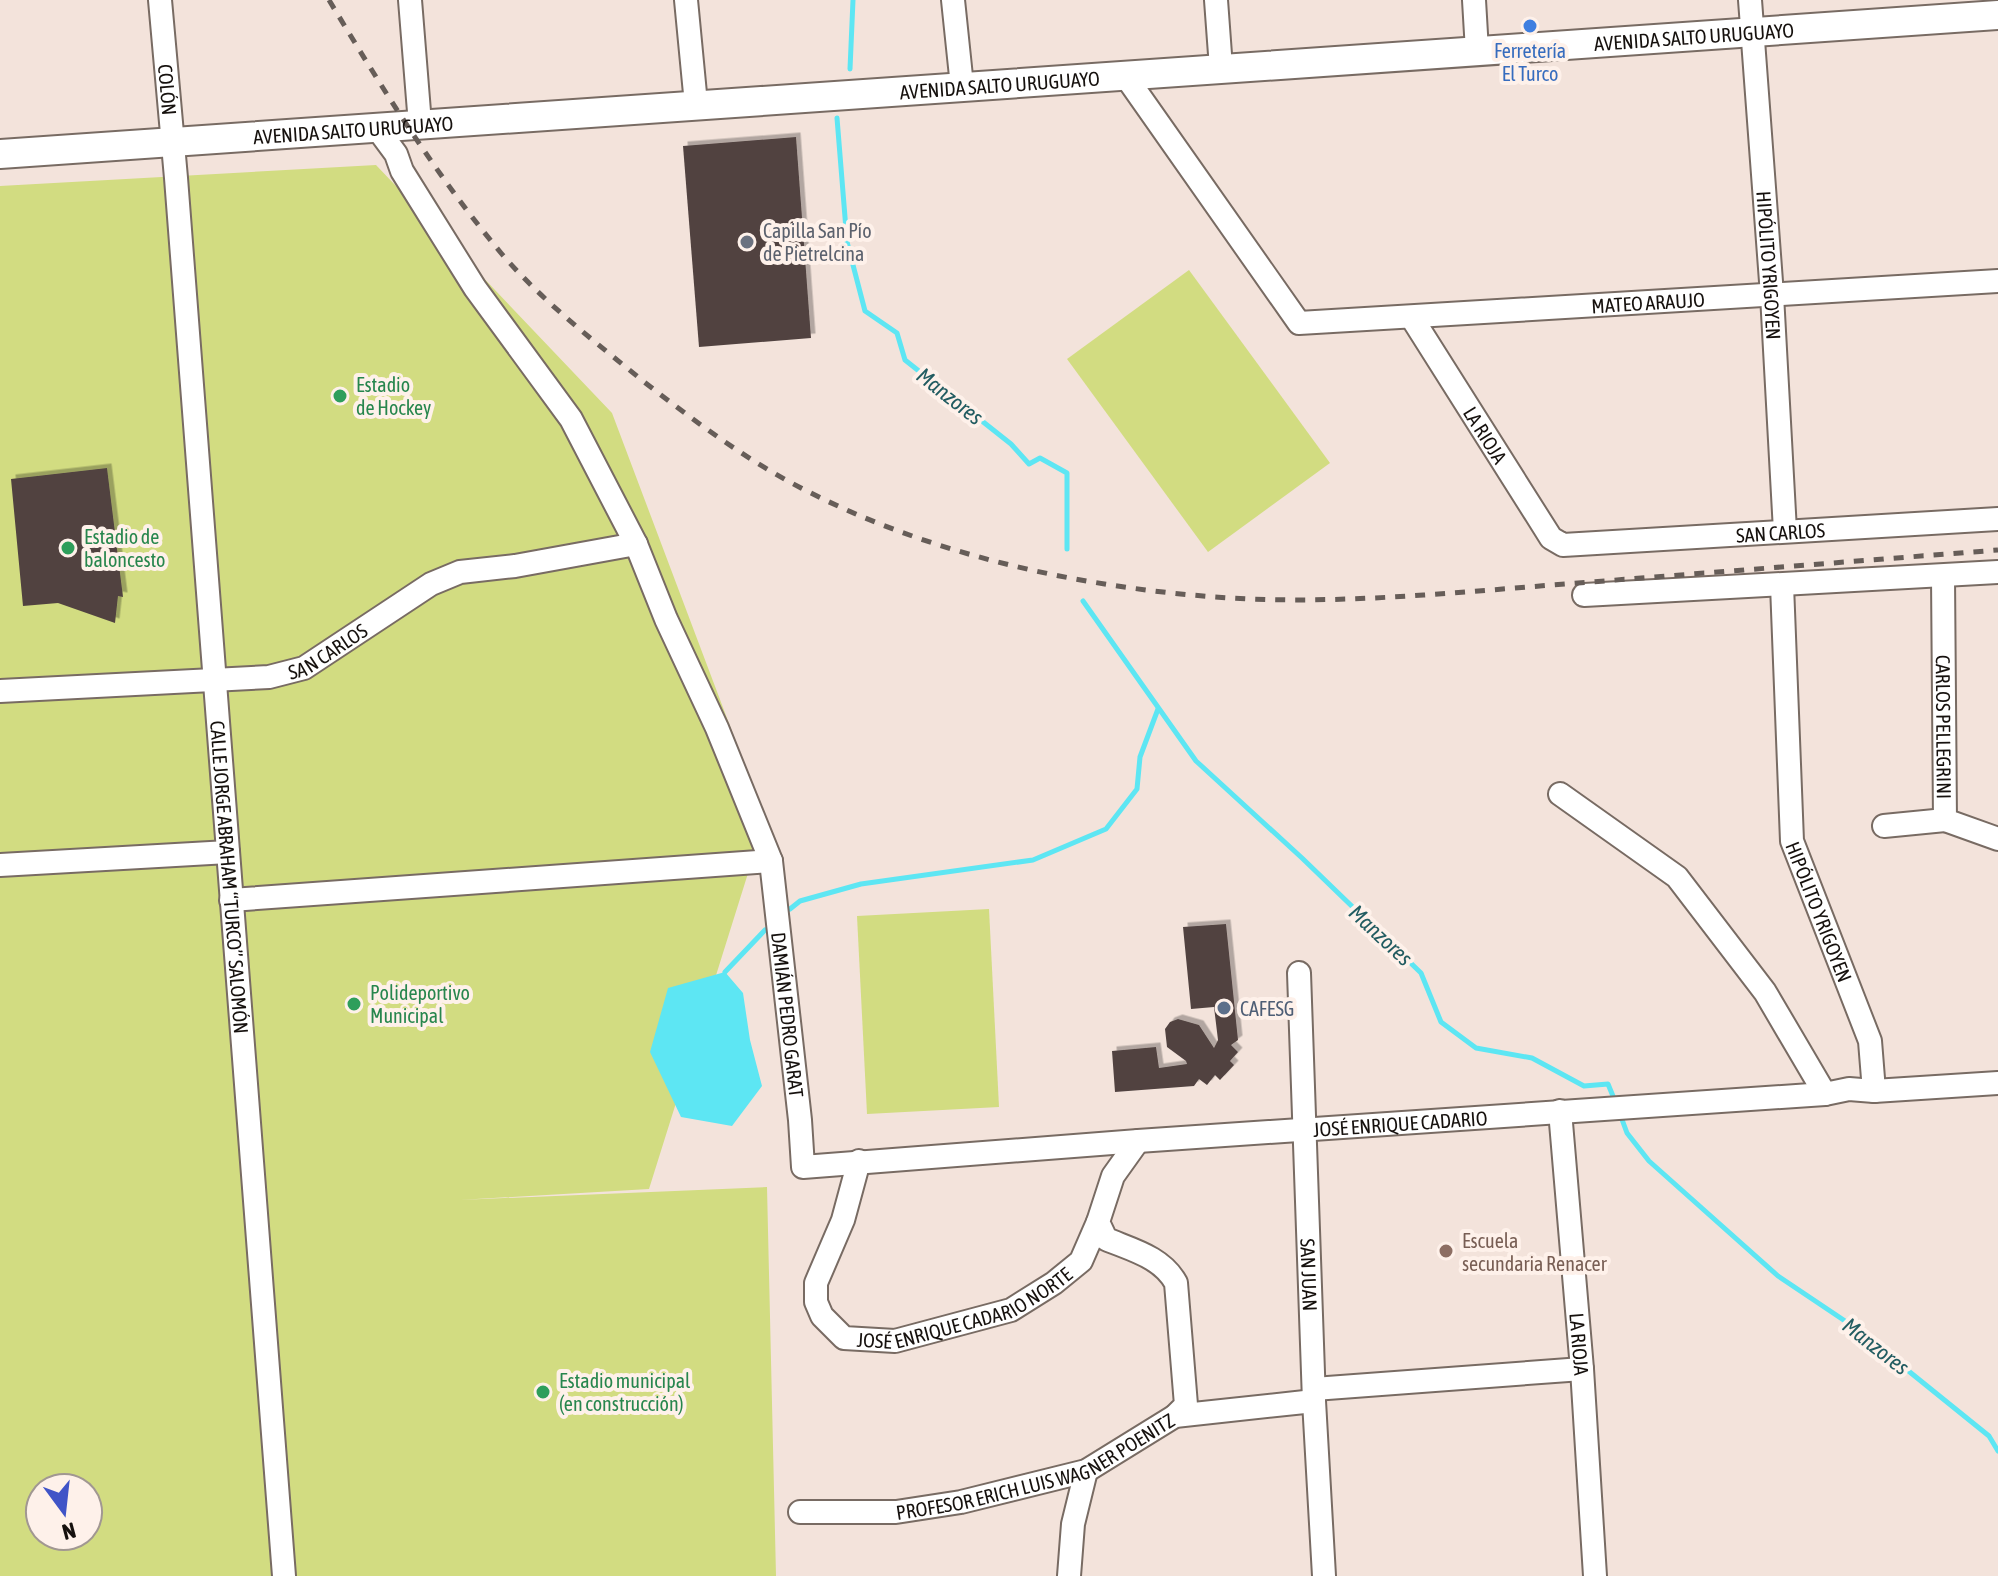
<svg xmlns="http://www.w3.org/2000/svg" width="1998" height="1576" font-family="'Asap Condensed',sans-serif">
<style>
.green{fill:#d2dc81;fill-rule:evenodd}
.water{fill:#5de6f3}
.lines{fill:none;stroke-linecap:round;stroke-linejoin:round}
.stream{stroke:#5de6f3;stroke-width:5}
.building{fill:#514341;filter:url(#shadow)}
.minor-casing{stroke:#786b63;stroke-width:26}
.major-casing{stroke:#786b63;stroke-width:32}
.minor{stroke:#fff;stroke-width:22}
.major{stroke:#fff;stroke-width:28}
.rail{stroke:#665d58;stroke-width:5;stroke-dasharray:10 10;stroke-linecap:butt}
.shop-dot{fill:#3f7fe0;stroke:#fef1ea;stroke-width:3}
.worship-dot{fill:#6b7280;stroke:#fef1ea;stroke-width:3}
.leisure-dot{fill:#2e9e5b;stroke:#fef1ea;stroke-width:3}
.service-dot{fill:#5c6f8a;stroke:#fef1ea;stroke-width:3}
.education-dot{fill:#8d6e63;stroke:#fef1ea;stroke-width:3}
.labels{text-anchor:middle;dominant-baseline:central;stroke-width:8;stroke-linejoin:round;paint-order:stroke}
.street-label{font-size:20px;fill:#16110e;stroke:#fef1ea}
.shop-label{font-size:20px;fill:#366cbe;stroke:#fef1ea}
.worship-label{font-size:20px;fill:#5b616d;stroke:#fef1ea;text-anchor:start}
.leisure-label{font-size:20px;fill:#27864d;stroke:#fef1ea;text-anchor:start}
.service-label{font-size:20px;fill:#4e5e75;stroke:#fef1ea;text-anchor:start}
.education-label{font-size:20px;fill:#785e54;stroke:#fef1ea;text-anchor:start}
.water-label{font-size:22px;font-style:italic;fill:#225c61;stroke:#fef1ea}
</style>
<defs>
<filter id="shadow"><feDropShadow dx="4.5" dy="-4.5" stdDeviation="0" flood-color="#0004"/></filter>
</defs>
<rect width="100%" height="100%" fill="#f3e3db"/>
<g class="green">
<path d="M376 165 612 413 765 819 649 1189 459 1200 767 1187 776 1576H0V186ZM40 1488H88V1536H40Z"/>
<polygon points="1189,270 1330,463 1208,552 1067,359"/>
<polygon points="989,909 999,1107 867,1114 857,916"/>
</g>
<polygon class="water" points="725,972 743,993 750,1040 762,1086 732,1126 681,1117 650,1052 668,988"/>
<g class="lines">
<g class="stream">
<polyline points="850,69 853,0"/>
<polyline points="837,118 847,242 865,311 897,333 905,360 1011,444 1029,464 1040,458 1067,473 1067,549"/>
<polyline points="1083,601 1196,761 1302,858 1421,973 1441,1022 1476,1048 1532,1058 1584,1086 1608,1084 1615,1101"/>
<polyline points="790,909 800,901 861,884 1033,860 1106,829 1137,789 1140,757 1158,709"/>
<polyline points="725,972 765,930"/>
<polyline points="1620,1114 1627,1133 1649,1161 1778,1276 1854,1327 1989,1436 1998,1451"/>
</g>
</g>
<g class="building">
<polygon points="796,137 811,338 699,347 683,146"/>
<polygon points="107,468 123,597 118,596 115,623 58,603 23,606 11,479"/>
<polygon points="1226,924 1238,1040 1231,1045 1238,1052 1230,1061 1234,1065 1220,1080 1215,1075 1207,1085 1199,1079 1194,1086 1115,1092 1112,1051 1156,1047 1159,1068 1187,1064 1186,1061 1167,1047 1165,1029 1170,1022 1178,1019 1199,1025 1214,1048 1218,1040 1214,1007 1191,1009 1183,927"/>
</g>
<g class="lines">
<g class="minor-casing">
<g id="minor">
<path id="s1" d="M160 0 176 178 284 1576"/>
<polyline points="410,0 420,124"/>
<polyline points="686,0 696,104"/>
<polyline points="953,0 962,86"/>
<polyline points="1216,0 1221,68"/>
<polyline points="1474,0 1477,51"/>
<path id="s2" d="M1750 0 1772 295 1785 531"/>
<path id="s3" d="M1124 74 1299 323 1998 281"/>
<path id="s4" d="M376 127 396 154 402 171 475 288 571 419 636 544 666 619 717 728 771 861 800 1120 803 1167 1138 1141 1825 1094 1849 1089 1874 1091 1998 1083"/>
<path id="s5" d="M1412 318 1551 538 1563 545 1998 519"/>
<path id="s6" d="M1943 577 1945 820 1998 839"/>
<path id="s7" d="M1782 585 1792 841 1870 1041 1874 1091"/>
<polyline points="1584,595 1998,572"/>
<path id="s8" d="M0 691 269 677 304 668 431 584 460 572 515 566 636 544"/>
<polyline points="1560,794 1677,877 1765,992 1825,1094"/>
<polyline points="1884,826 1945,820"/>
<polyline points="0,865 228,852"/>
<polyline points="231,900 771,861"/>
<path id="s9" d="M1299 973 1314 1401 1324 1576"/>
<path id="s10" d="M1560 1111 1582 1369 1595 1576"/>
<path d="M1138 1141 1113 1176 1098 1222 1106 1239C1132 1250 1162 1257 1176 1283L1186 1405 1175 1416"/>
<path id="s11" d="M859 1161 843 1220 816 1283V1302L822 1316 844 1338 895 1341 1011 1310 1054 1283 1081 1261 1098 1222"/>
<polyline points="1314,1389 1582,1369"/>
<path id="s12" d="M800 1512H896L961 1502 1086 1471 1175 1416 1314 1401"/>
<polyline points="1069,1576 1073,1524 1086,1471"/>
</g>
</g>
<g class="major-casing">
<g id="major">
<path id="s13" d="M0 154 1998 15"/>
</g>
</g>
<use href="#minor" class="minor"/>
<use href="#major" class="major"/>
<path class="rail" d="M329 0C382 88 435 174 501 253 542 301 594 341 643 381 693 420 745 459 801 488 928 554 1073 586 1215 597 1335 606 1458 592 1578 583 1718 572 1858 561 1998 550"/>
</g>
<circle class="shop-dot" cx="1530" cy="26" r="8"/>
<circle class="worship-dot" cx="747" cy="242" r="8"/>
<g class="leisure-dot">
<circle cx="340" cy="396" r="8"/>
<circle cx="68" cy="548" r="8"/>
<circle cx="354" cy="1004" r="8"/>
<circle cx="543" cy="1392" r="8"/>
</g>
<circle class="service-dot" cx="1224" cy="1008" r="8"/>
<circle class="education-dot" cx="1446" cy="1251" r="8"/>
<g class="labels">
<g class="street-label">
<text stroke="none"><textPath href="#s13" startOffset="1698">AVENIDA SALTO URUGUAYO</textPath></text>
<text stroke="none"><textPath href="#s13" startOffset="1002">AVENIDA SALTO URUGUAYO</textPath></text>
<text stroke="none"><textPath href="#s1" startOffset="90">COLÓN</textPath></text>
<text stroke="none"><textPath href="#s13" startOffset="354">AVENIDA SALTO URUGUAYO</textPath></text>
<text stroke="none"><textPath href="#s2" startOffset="266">HIPÓLITO YRIGOYEN</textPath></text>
<text stroke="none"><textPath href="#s3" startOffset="654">MATEO ARAUJO</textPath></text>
<text stroke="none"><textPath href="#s5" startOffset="138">LA RIOJA</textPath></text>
<text stroke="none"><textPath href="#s5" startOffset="492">SAN CARLOS</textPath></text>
<text stroke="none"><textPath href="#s8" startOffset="334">SAN CARLOS</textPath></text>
<text stroke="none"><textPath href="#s6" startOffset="150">CARLOS PELLEGRINI</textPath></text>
<text stroke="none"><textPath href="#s1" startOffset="880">CALLE JORGE ABRAHAM “TURCO” SALOMÓN</textPath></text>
<text stroke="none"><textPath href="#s7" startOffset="332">HIPÓLITO YRIGOYEN</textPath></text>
<text stroke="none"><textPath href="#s4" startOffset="992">DAMIÁN PEDRO GARAT</textPath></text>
<text stroke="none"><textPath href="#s4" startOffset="1744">JOSÉ ENRIQUE CADARIO</textPath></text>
<text stroke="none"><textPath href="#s9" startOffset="302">SAN JUAN</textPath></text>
<text stroke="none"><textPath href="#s11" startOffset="322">JOSÉ ENRIQUE CADARIO NORTE</textPath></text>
<text stroke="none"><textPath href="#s10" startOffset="234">LA RIOJA</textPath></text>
<text stroke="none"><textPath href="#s12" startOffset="244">PROFESOR ERICH LUIS WAGNER POENITZ</textPath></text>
</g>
<g class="shop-label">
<text x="1530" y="50">Ferretería<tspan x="1530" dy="23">El Turco</tspan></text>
</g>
<g class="worship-label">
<text x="763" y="230">Capilla San Pío<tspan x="763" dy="23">de Pietrelcina</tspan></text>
</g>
<g class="leisure-label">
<text x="356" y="384">Estadio<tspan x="356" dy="23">de Hockey</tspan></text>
<text x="84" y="536">Estadio de<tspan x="84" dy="23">baloncesto</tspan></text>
<text x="370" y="992">Polideportivo<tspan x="370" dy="23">Municipal</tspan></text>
<text x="559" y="1380">Estadio municipal<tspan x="559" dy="23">(en construcción)</tspan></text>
</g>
<g class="service-label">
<text x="1240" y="1008">CAFESG</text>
</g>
<g class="education-label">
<text x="1462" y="1240">Escuela<tspan x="1462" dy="23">secundaria Renacer</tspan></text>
</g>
<g class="water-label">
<text transform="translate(950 396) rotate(38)">Manzores</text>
<text transform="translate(1381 935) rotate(43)">Manzores</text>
<text transform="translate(1876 1346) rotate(38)">Manzores</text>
</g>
</g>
<g transform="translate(64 1512) rotate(165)"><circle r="38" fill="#fef1ea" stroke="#a19792" stroke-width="2"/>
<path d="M0-6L14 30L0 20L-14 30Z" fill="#4054c7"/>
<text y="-12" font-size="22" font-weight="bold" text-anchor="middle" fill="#16110e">N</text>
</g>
</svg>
